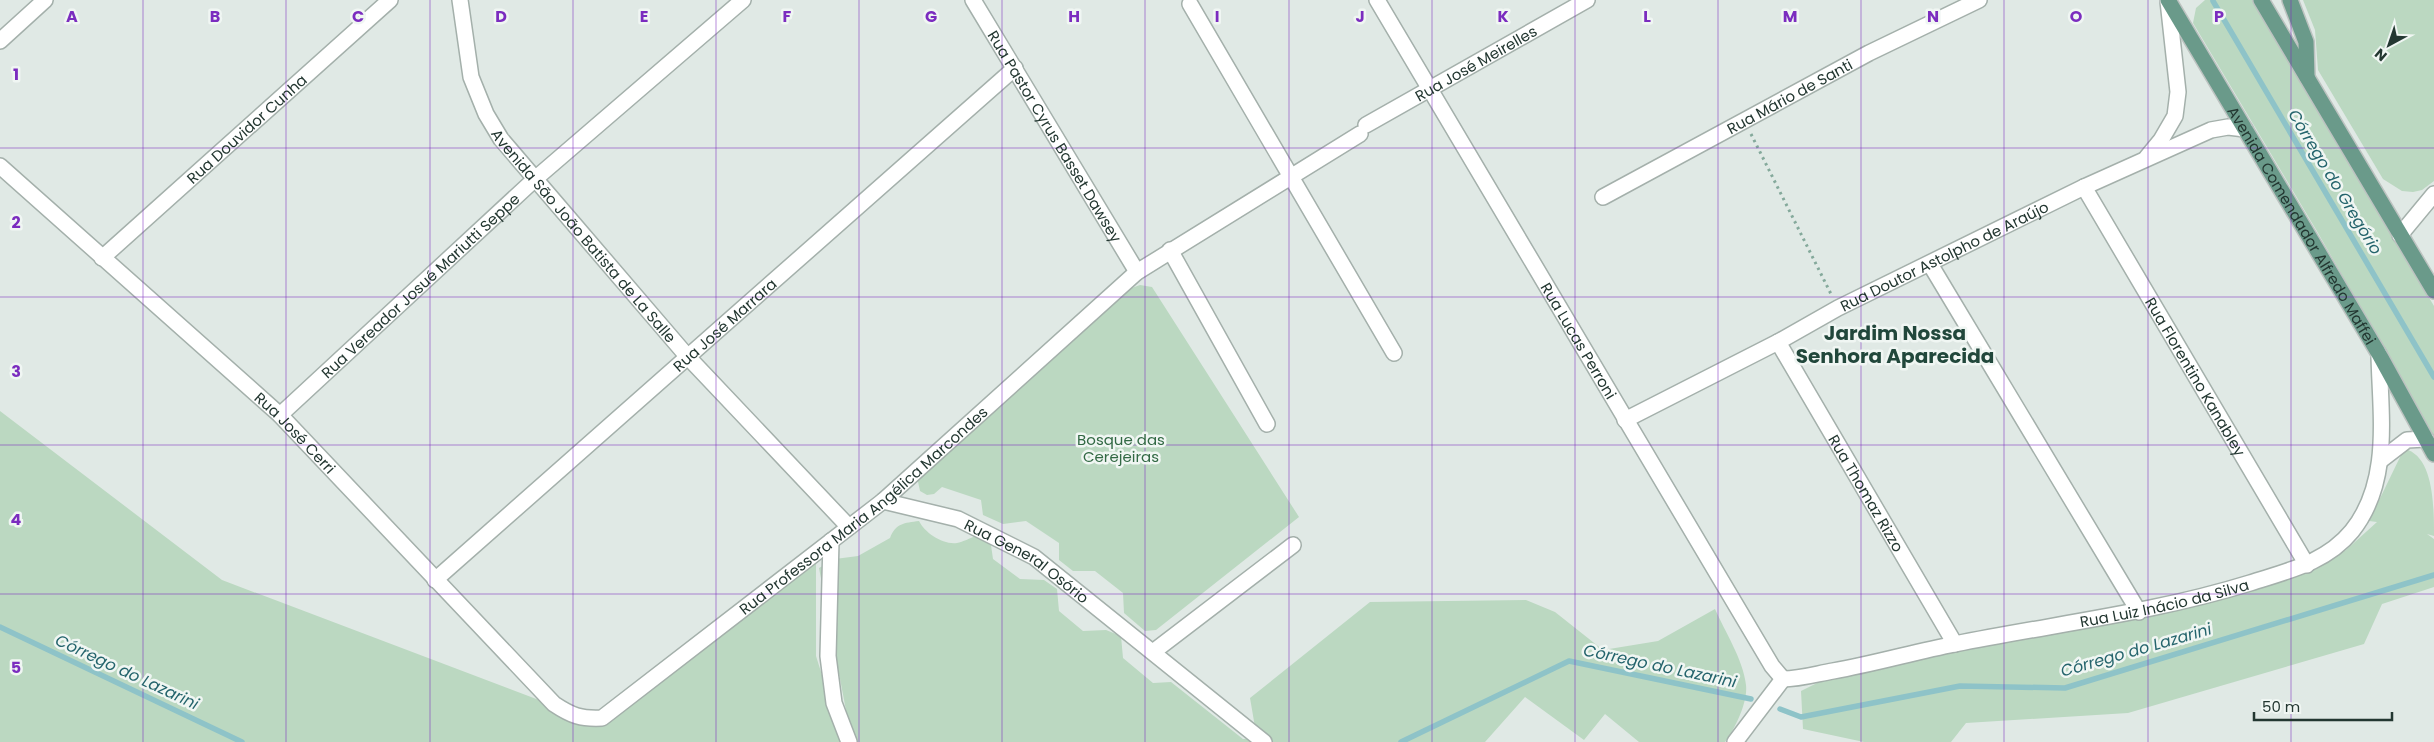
<svg xmlns="http://www.w3.org/2000/svg" width="2434" height="742" font-family="Poppins,sans-serif">
<style>
.green{fill:#bbd8c1}
.lines{fill:none;stroke-linecap:round;stroke-linejoin:round}
.stream{stroke:#8ec3c8;stroke-width:5.5}
.minor-casing{stroke:#a4b0ab;stroke-width:18}
.major-casing{stroke:#bdc3c1;stroke-width:18}
.path{stroke:#84a99b;stroke-width:3;stroke-dasharray:2.5 4;stroke-linecap:butt}
.minor{stroke:#fff;stroke-width:15}
.major{stroke:#6a9a8a;stroke-width:15}
.grid{fill:none;stroke:#7b2cbf;stroke-width:1;stroke-opacity:0.55}
.labels{text-anchor:middle;dominant-baseline:central;stroke-width:5;stroke-linejoin:round;paint-order:stroke}
.street-label{font-size:15px;fill:#233731;stroke:#f0f6f3}
.park-label{font-size:15px;fill:#326944;stroke:#f0f6f3}
.water-label{font-size:16px;font-style:italic;fill:#24646c;stroke:#f0f6f3}
.district-label{font-size:20px;font-weight:bold;fill:#21473b;stroke:#f0f6f3}
.grid-label{font-size:16px;text-anchor:middle;font-weight:bold;fill:#7b2cbf;stroke:#f0f6f3;stroke-width:5;stroke-linejoin:round;paint-order:stroke}
</style>
<rect width="100%" height="100%" fill="#e0e9e5"/>
<g class="green">
<polygon points="2205,0 2252,0 2254,2 2434,306 2434,436 2318,233 2193,23 2196,8"/>
<polygon points="2303,0 2434,0 2434,181 2422,190 2413,192 2402,191 2383,179 2318,70 2315,30"/>
<polygon points="1140,285 1152,287 1299,517 1156,630 1145,631 1124,613 1123,593 1095,571 1073,571 1059,560 1059,543 1026,521 1003,524 983,515 981,500 942,487 934,494 927,495 920,491 917,477 1129,289"/>
<polygon points="0,411 222,580 589,719 816,545 816,656 843,742 0,742"/>
<path d="M2408 450C2434 460 2434 508 2434 536L2427 534 2434 539V587L2382 604 2364 644 2128 713 1966 723 1951 742H1864L1803 729 1801 691 1817 683 1948 649 2139 619 2306 571 2346 550 2377 522 2369 521 2402 453Z"/>
<path d="M919 521C925 533 943 545 957 543 963 542 970 538 976 536L991 545 993 559 1020 579 1044 580 1057 589 1059 611 1083 631 1106 630 1121 636 1123 658 1153 683 1171 682 1243 739 1260 738 1264 742H852L819 568 835 559 858 556 890 538C896 523 904 523 919 521Z"/>
<path d="M1526 600 1555 612 1603 650 1658 641 1715 609C1725 632 1743 659 1746 685 1748 702 1735 729 1725 742H1639L1605 714 1584 740 1525 697 1485 742H1273L1255 727 1250 698 1370 602Z"/>
</g>
<g class="lines">
<g class="stream">
<polyline points="2213,1 2434,377"/>
<polyline points="0,627 242,742"/>
<polyline points="1780,709 1801,717 1960,686 2065,688 2434,575"/>
<polyline points="1401,742 1569,661 1751,699"/>
</g>
<g class="minor-casing">
<g id="minor">
<path id="s1" d="M460 0 471 77 486 114 501 139 687 356 849 527"/>
<path id="s2" d="M973 0 1137 272"/>
<path id="s3" d="M1377 0 1772 666 1783 679"/>
<polyline points="1190,4 1394,353"/>
<polyline points="0,41 45,0"/>
<path id="s4" d="M1366 125 1587 0"/>
<polyline points="2147,157 2161,140 2175,116 2178,92 2168,1"/>
<path id="s5" d="M0 166 280 415 554 704C572 716 581 719 602 718L883 501 1137 272 1360 134"/>
<path id="s6" d="M2084 187 2307 565"/>
<path id="s7" d="M1603 197 1869 53 1979 0"/>
<polyline points="2400,235 2434,194"/>
<polyline points="1170,250 1267,424"/>
<path id="s8" d="M102 258 390 0"/>
<polyline points="1930,264 2139,612"/>
<path id="s9" d="M1778 342 1955 644"/>
<path id="s10" d="M280 415 535 179 743 0"/>
<path id="s11" d="M1625 420 1778 342 1838 308 2084 187 2211 130 2228 127 2245 129"/>
<polyline points="2381,460 2407,440 2426,439"/>
<path id="s12" d="M883 501 958 519 1034 557 1264 742"/>
<polyline points="831,541 828,656 834,703 849,742"/>
<path id="s13" d="M435 580 1015 68"/>
<polyline points="1153,652 1293,545"/>
<path id="s14" d="M1783 679C1800 679 1816 674 1833 671 1874 664 1914 652 1955 644 2054 624 2153 613 2250 583 2287 571 2326 563 2352 531 2392 481 2380 413 2379 354"/>
<polyline points="1735,742 1783,679"/>
</g>
</g>
<g class="major-casing">
<g id="major">
<path id="s15" d="M2168 0 2379 354 2434 454"/>
<polyline points="2261,0 2434,291"/>
<polyline points="2290,0 2306,42 2307,77"/>
</g>
</g>
<polyline class="path" points="1751,134 1831,294"/>
<use href="#minor" class="minor"/>
<use href="#major" class="major"/>
</g>
<path class="grid" d="M143 0V742M286 0V742M430 0V742M573 0V742M716 0V742M859 0V742M1002 0V742M1145 0V742M1289 0V742M1432 0V742M1575 0V742M1718 0V742M1861 0V742M2004 0V742M2148 0V742M2291 0V742M0 148H2434M0 297H2434M0 445H2434M0 594H2434"/>
<g class="labels">
<g class="street-label">
<text stroke="none"><textPath href="#s4" startOffset="126">Rua José Meirelles</textPath></text>
<text stroke="none"><textPath href="#s7" startOffset="212">Rua Mário de Santi</textPath></text>
<text stroke="none"><textPath href="#s8" startOffset="194">Rua Douvidor Cunha</textPath></text>
<text stroke="none"><textPath href="#s2" startOffset="159">Rua Pastor Cyrus Basset Dawsey</textPath></text>
<text stroke="none"><textPath href="#s15" startOffset="262">Avenida Comendador Alfredo Maffei</textPath></text>
<text stroke="none"><textPath href="#s1" startOffset="274">Avenida São João Batista de La Salle</textPath></text>
<text stroke="none"><textPath href="#s11" startOffset="359">Rua Doutor Astolpho de Araújo</textPath></text>
<text stroke="none"><textPath href="#s10" startOffset="191">Rua Vereador Josué Mariutti Seppe</textPath></text>
<text stroke="none"><textPath href="#s13" startOffset="386">Rua José Marrara</textPath></text>
<text stroke="none"><textPath href="#s3" startOffset="396">Rua Lucas Perroni</textPath></text>
<text stroke="none"><textPath href="#s6" startOffset="220">Rua Florentino Kanabley</textPath></text>
<text stroke="none"><textPath href="#s5" startOffset="398">Rua José Cerri</textPath></text>
<text stroke="none"><textPath href="#s9" startOffset="175">Rua Thomaz Rizzo</textPath></text>
<text stroke="none"><textPath href="#s5" startOffset="1158">Rua Professora Maria Angélica Marcondes</textPath></text>
<text stroke="none"><textPath href="#s12" startOffset="158">Rua General Osório</textPath></text>
<text stroke="none"><textPath href="#s14" startOffset="389">Rua Luiz Inácio da Silva</textPath></text>
</g>
<g class="park-label">
<text x="1121" y="439">Bosque das<tspan x="1121" dy="17">Cerejeiras</tspan></text>
</g>
<g class="water-label">
<text transform="translate(2335 182) rotate(59)">Córrego do Gregório</text>
<text transform="translate(2136 650) rotate(-16)">Córrego do Lazarini</text>
<text transform="translate(1660 666) rotate(12)">Córrego do Lazarini</text>
<text transform="translate(127 672) rotate(25)">Córrego do Lazarini</text>
</g>
<g class="district-label">
<text x="1895" y="333">Jardim Nossa<tspan x="1895" dy="23">Senhora Aparecida</tspan></text>
</g>
</g>
<g class="grid-label">
<text x="72" y="22">A</text>
<text x="215" y="22">B</text>
<text x="358" y="22">C</text>
<text x="501" y="22">D</text>
<text x="644" y="22">E</text>
<text x="787" y="22">F</text>
<text x="931" y="22">G</text>
<text x="1074" y="22">H</text>
<text x="1217" y="22">I</text>
<text x="1360" y="22">J</text>
<text x="1503" y="22">K</text>
<text x="1647" y="22">L</text>
<text x="1790" y="22">M</text>
<text x="1933" y="22">N</text>
<text x="2076" y="22">O</text>
<text x="2219" y="22">P</text>
<text x="16" y="80">1</text>
<text x="16" y="228">2</text>
<text x="16" y="377">3</text>
<text x="16" y="525">4</text>
<text x="16" y="673">5</text>
</g>
<g transform="translate(2389 45) rotate(220)" stroke="#f0f6f3" stroke-width="4" paint-order="stroke">
<path d="M0-4L9 19L0 12L-9 19Z" fill="#233731"/>
<text y="-8" font-size="14" font-weight="bold" text-anchor="middle" fill="#233731">N</text>
</g>
<path d="M2254 712v8h138v-8" fill="none" stroke="#233731" stroke-width="2.5"/>
<text x="2262" y="712" font-size="15" fill="#233731" stroke="#f0f6f3" stroke-width="4" paint-order="stroke">50 m</text>
</svg>
